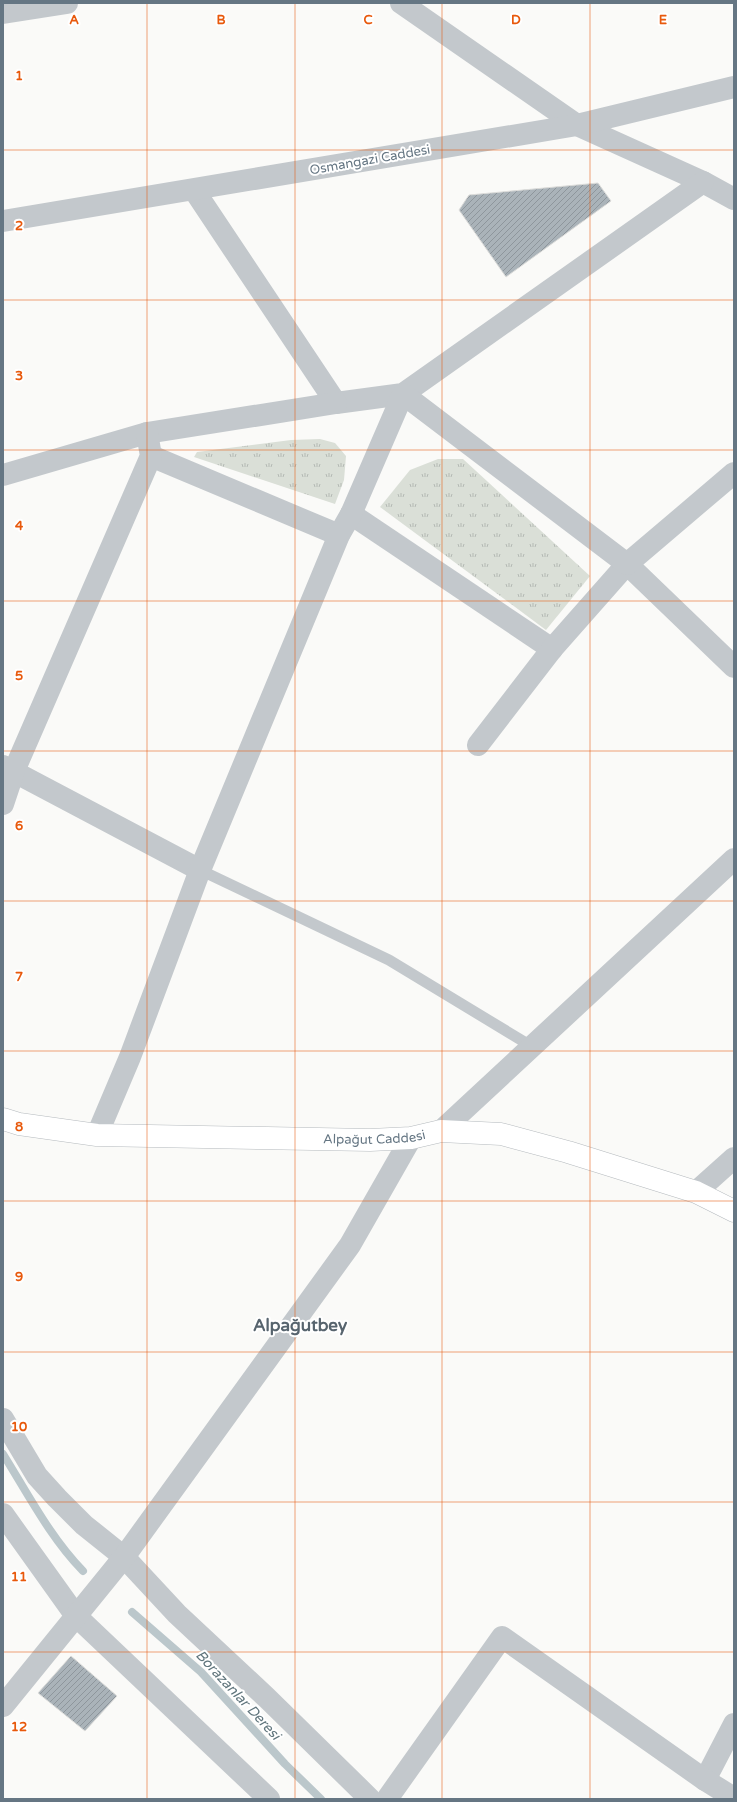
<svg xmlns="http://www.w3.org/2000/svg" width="737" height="1802" font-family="'Varela Round',sans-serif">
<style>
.park{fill:url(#park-tufts)}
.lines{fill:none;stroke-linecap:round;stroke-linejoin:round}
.stream{stroke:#bbc7cb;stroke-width:8}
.building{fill:url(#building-hatch);stroke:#dcdcda}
.primary-casing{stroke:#b5babe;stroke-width:23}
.service{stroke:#c3c8cc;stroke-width:11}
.minor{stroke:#c3c8cc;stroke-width:22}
.primary{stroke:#fff;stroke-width:22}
.grid{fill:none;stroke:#e8590c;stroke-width:1;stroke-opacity:0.55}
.labels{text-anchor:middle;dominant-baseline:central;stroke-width:4;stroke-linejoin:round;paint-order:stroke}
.street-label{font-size:13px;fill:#657683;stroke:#fff}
.water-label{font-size:14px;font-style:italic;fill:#60757c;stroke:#fff}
.district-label{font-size:17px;font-weight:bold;fill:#57646e;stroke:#fff}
.grid-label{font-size:13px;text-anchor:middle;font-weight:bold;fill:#e8590c;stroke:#fff;stroke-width:4;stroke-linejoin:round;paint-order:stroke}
</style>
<defs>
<pattern id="park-tufts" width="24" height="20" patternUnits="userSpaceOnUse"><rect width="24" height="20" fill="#dadfd7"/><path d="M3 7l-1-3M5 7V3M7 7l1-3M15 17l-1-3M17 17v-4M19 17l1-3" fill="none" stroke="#b4b9b4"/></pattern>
<pattern id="building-hatch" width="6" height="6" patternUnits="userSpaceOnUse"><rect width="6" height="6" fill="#aab3b9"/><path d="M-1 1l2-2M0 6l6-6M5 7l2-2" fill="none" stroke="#8e969c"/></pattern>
</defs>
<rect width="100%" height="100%" fill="#fafaf8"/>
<g class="park">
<polygon points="320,439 335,443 346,456 344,480 335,504 194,457 197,452 291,440"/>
<polygon points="438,459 463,459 590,576 546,630 380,507 410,470"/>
</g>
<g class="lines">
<g class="stream">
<path d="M3 1454C28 1494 50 1537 83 1571"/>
<polyline points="132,1612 201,1672 285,1764 321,1799"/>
</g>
</g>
<g class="building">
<polygon points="598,183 611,201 506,277 459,210 469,195"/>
<polygon points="71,1656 117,1696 85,1731 38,1693"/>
</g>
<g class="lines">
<g class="primary-casing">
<g id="primary">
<path id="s1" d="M3 1119 19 1124 97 1135 370 1140 411 1138 441 1131 501 1134 568 1152 696 1192 734 1211"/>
</g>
</g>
<polyline class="service" points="200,870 389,960 531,1046"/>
<g class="minor">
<polyline points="401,3 577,125 703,182 734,199"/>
<polyline points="3,13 67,3"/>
<polyline points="194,190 336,403 403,394 703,182"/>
<polyline points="3,221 577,125 734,87"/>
<polyline points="151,456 339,535"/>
<polyline points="3,475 147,433 336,403"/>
<polyline points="351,514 552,649"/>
<polyline points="478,745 552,649 627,564 734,667"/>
<polyline points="3,766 200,870"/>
<polyline points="3,804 14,771 151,456 147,433"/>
<polyline points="441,1131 734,859"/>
<polyline points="97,1135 130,1057 200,870 339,535 351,514 403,394 627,564 734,473"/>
<polyline points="696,1192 734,1158"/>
<polyline points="3,1419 37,1476 57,1498 84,1525 124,1557 177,1614 267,1698 370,1799"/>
<polyline points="3,1514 76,1616 269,1799"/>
<polyline points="3,1706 124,1557 350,1245 411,1138"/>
<polyline points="705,1780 734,1724"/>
<polyline points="387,1799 502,1637 705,1780 734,1798"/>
</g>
<use href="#primary" class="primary"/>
</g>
<path class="grid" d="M147 3V1799M295 3V1799M442 3V1799M590 3V1799M3 150H734M3 300H734M3 450H734M3 601H734M3 751H734M3 901H734M3 1051H734M3 1201H734M3 1352H734M3 1502H734M3 1652H734"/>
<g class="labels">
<g class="street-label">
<text transform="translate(370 160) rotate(-10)">Osmangazi Caddesi</text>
<text stroke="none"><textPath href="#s1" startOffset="373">Alpağut Caddesi</textPath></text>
</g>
<g class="water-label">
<text transform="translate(238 1695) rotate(47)">Borazanlar Deresi</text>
</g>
<g class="district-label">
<text x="300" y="1325">Alpağutbey</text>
</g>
</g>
<g class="grid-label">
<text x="74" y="24">A</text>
<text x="221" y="24">B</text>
<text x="368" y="24">C</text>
<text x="516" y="24">D</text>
<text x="663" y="24">E</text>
<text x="19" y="80">1</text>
<text x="19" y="230">2</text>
<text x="19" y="380">3</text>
<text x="19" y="530">4</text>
<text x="19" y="680">5</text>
<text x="19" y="830">6</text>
<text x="19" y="981">7</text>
<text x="19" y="1131">8</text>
<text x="19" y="1281">9</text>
<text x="19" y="1431">10</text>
<text x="19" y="1581">11</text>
<text x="19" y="1731">12</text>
</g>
<rect width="737" height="1802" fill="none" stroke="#657683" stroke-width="8"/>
</svg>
